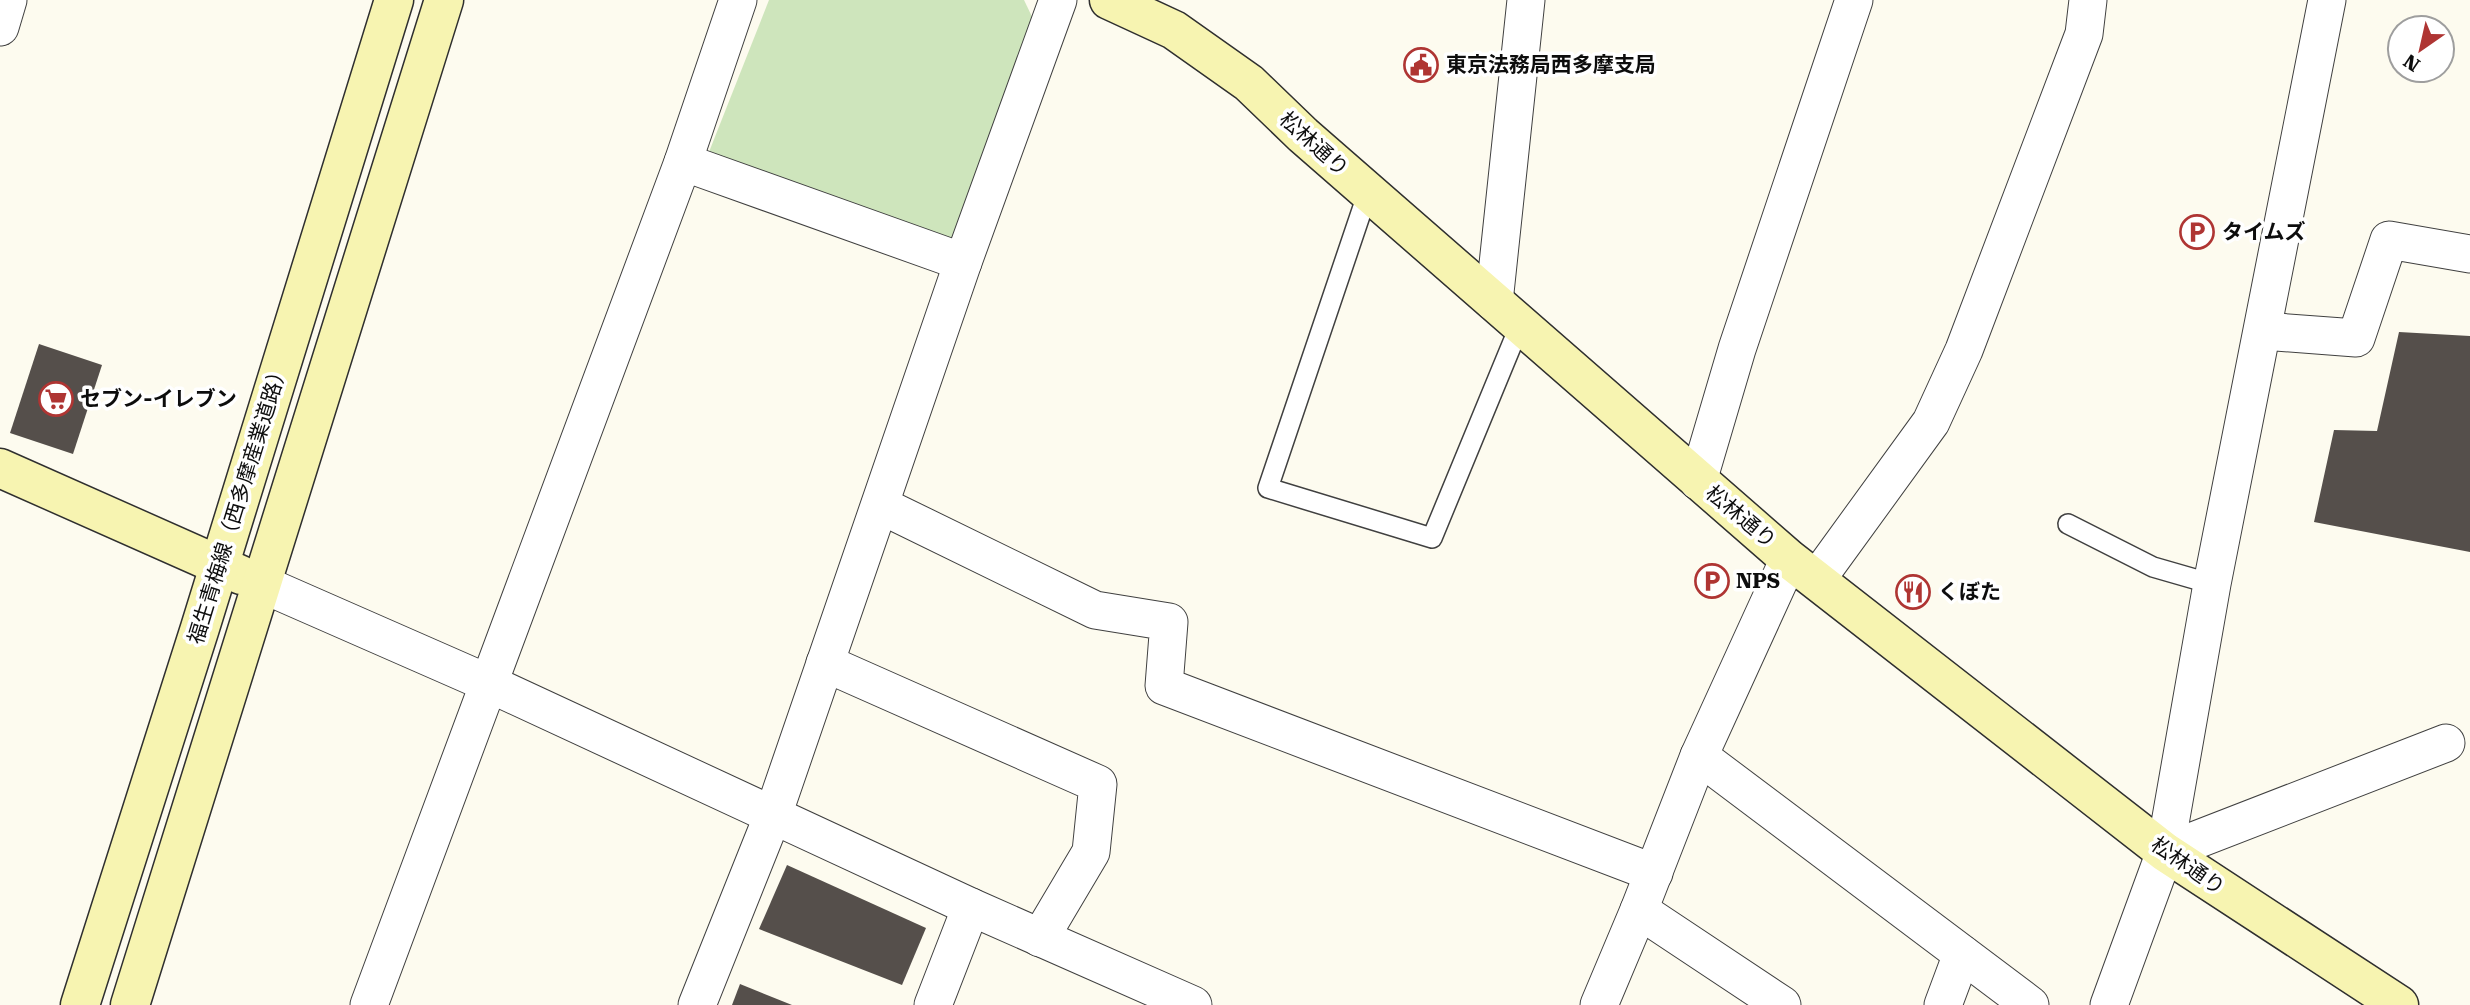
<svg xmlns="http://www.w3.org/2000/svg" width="2470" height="1005" font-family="'Roboto Serif','Noto Sans JP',serif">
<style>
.green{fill:#cee5bc}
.building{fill:#554f4b}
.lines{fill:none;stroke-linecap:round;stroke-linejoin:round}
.lane-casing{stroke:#404040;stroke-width:22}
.street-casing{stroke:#404040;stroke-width:39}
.secondary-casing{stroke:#2f2f2f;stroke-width:41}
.lane{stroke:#fff;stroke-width:19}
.street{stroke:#fff;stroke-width:37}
.secondary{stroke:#f7f4b1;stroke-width:38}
.labels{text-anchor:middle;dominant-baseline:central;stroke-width:7;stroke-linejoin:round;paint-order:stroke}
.poi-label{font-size:21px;font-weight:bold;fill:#0d0d0d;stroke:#fff;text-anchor:start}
.street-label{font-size:21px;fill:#0d0d0d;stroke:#fff}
</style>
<rect width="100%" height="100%" fill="#fdfbef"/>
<polygon class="green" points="769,0 1024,0 1036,25 962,247 707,157"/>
<g class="building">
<polygon points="2399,332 2470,336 2470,552 2314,522 2334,430 2377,431"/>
<polygon points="39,344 102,365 73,454 10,433"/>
<polygon points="787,865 926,928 902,985 759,929"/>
<polygon points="740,984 792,1005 732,1005"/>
</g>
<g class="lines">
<g class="lane-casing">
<g id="lane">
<polyline points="1368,192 1268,488 1432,538 1520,325"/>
<polyline points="2068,524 2153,567 2212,584"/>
</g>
</g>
<g class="street-casing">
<g id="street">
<polyline points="0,27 8,0"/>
<polyline points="683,162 963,262"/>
<polyline points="1494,302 1526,0"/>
<polyline points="2263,331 2356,338 2389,240 2470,254"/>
<polyline points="1698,481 1737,349 1854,0"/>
<polyline points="880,505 1095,610 1169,622 1164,686 1654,873"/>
<polyline points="1817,579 1931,422 1964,350 2084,34 2088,0"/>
<polyline points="262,584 490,684 971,907 1193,1005"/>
<polyline points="825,663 1098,784 1091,852 1040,938"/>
<polyline points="1699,756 2030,1005"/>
<polyline points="2165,852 2446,743"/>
<polyline points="1639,910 1782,1005"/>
<polyline points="369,1005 683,162 738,0"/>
<polyline points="697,1005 773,815 963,262 1058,0"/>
<polyline points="933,1005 971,907"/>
<polyline points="1599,1005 1639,910 1699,756 1789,559"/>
<polyline points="1943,1005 1962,954"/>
<polyline points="2109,1005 2165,852 2212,584 2327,0"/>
</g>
</g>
<g class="secondary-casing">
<g id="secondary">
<polyline points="1109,0 1174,30 1249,83 1303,135 1789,559 2165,852 2399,1005"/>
<polyline points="0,468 241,575"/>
<polyline points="80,1005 200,628 394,0"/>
<polyline points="130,1005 444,0"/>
</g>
</g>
<use href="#lane" class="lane"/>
<use href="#street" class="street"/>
<use href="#secondary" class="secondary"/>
</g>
<defs>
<g id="civic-ring" transform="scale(1.75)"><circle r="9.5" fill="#fff" stroke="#af3533" stroke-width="1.5"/><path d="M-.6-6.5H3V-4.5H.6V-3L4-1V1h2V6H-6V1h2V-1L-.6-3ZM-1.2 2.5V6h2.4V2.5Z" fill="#af3533"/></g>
<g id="parking-ring" transform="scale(1.75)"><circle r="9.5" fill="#fff" stroke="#af3533" stroke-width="1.5"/><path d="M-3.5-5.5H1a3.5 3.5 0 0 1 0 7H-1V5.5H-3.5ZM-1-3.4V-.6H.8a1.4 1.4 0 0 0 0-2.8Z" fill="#af3533"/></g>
<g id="supermarket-ring" transform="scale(1.75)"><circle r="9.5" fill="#fff" stroke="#af3533" stroke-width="1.5"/><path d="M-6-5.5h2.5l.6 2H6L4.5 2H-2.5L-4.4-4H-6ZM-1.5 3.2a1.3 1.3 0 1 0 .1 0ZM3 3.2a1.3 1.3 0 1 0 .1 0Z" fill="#af3533"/></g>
<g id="restaurant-ring" transform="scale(1.75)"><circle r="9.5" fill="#fff" stroke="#af3533" stroke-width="1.5"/><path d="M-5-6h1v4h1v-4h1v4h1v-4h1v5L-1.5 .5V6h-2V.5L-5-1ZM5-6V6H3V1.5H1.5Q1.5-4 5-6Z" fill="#af3533"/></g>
</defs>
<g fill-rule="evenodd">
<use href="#civic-ring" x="1421" y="65"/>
<use href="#parking-ring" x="2197" y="232"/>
<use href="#supermarket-ring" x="56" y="399"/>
<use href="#parking-ring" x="1712" y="581"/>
<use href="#restaurant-ring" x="1913" y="592"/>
</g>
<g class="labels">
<g class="poi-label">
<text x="1446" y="65">東京法務局西多摩支局</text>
<text x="2222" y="232">タイムズ</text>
<text x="80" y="399">セブン-イレブン</text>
<text x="1736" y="581">NPS</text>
<text x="1938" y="592">くぼた</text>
</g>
<g class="street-label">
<text transform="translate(1314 144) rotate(42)">松林通り</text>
<text transform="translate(238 503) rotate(-73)">福生青梅線（西多摩産業道路）</text>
<text transform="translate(1741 517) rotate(40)">松林通り</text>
<text transform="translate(2188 866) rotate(35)">松林通り</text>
</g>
</g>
<g transform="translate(2421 49) rotate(214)"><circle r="33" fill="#ffffff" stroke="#9e9e9e" stroke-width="2"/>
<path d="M0-5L12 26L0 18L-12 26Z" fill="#af3533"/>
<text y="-10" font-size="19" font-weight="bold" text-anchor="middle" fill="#0d0d0d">N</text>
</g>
</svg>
